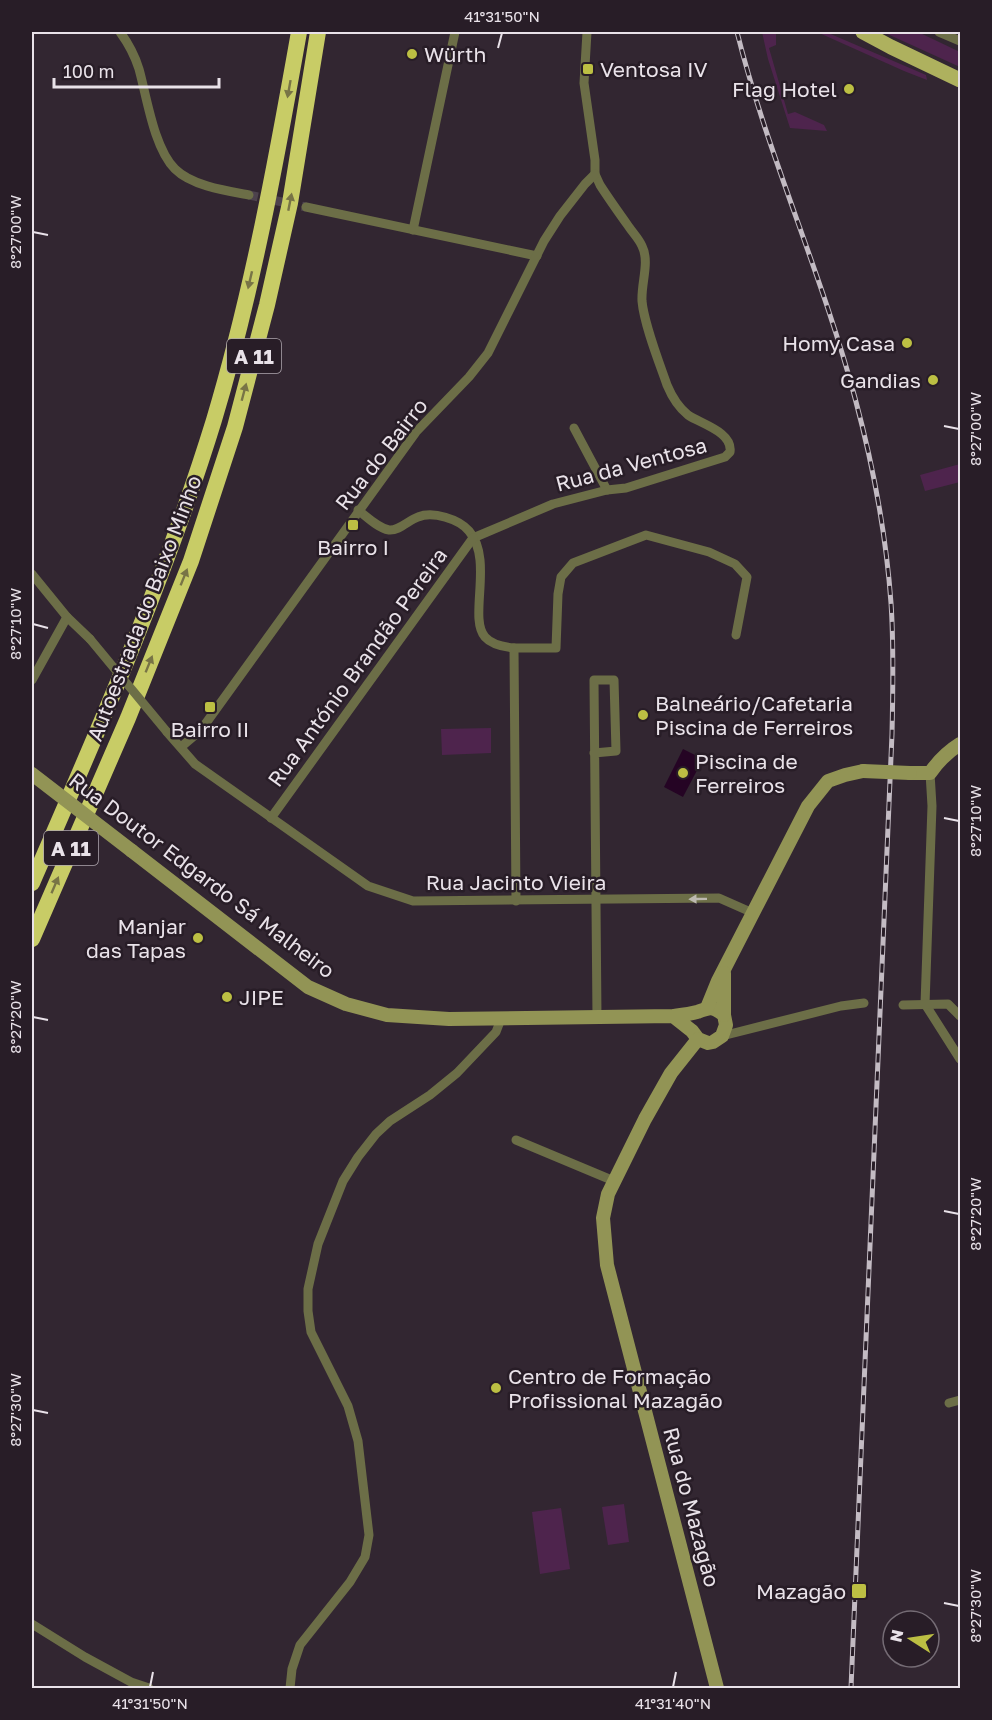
<svg xmlns="http://www.w3.org/2000/svg" width="992" height="1720" font-family="'Golos Text',sans-serif">
<style>
.green{fill:#4e244d}
.water{fill:#250424}
.lines{fill:none;stroke-linecap:round;stroke-linejoin:round}
.street-tunnel{stroke:#4d424d;stroke-width:9;stroke-dasharray:9 4.5;stroke-linecap:butt}
.street{stroke:#6c6e47;stroke-width:9}
.secondary{stroke:#929455;stroke-width:14}
.primary{stroke:#aeb15e;stroke-width:15}
.highway{stroke:#c8cc66;stroke-width:16}
.rail-casing{stroke:#c3bbc3;stroke-width:5}
.rail{stroke:#281d27;stroke-width:3;stroke-dasharray:9;stroke-linecap:butt}
.street-bridge{stroke:#6c6e47;stroke-width:9}
.secondary-bridge{stroke:#929455;stroke-width:14}
.oneway{fill:#787446}
.oneway2{fill:#bdb9b0}
.ticks{fill:none;stroke:#e9e2e9;stroke-width:2}
.poi-dot{fill:#bcbf43;stroke:#281d27;stroke-width:2}
.labels{text-anchor:middle;dominant-baseline:central;stroke-width:5;stroke-linejoin:round;paint-order:stroke}
.shield{fill:#281d27;stroke:#afa7af;stroke-width:1.5}
.shield-label{font-size:20px;font-weight:bold;fill:#e9e2e9}
.poi-label{font-size:21px;fill:#e9e2e9;stroke:#281d27;text-anchor:start}
.street-label{font-size:21px;fill:#e9e2e9;stroke:#281d27}
.neatline{fill:none;stroke:#e9e2e9;stroke-width:2}
.ticks-label{font-size:15px;text-anchor:middle;fill:#e9e2e9}
</style>
<rect width="100%" height="100%" fill="#322631"/>
<g class="green">
<polygon points="762,32 777,32 776,33 776,45 769,48 788,114 795,112 824,125 827,131 790,128 768,59"/>
<polygon points="817,32 826,32 926,75 927,80 904,71"/>
<polygon points="883,32 918,32 960,52 960,67"/>
<polygon points="960,464 960,482 925,491 920,475"/>
<polygon points="491,728 491,753 442,755 441,729"/>
<polygon points="624,1504 629,1542 608,1545 602,1507"/>
<polygon points="561,1508 570,1569 540,1574 532,1512"/>
</g>
<polygon class="water" points="683,749 703,759 683,797 664,787"/>
<g class="lines">
<polyline class="street-tunnel" points="249,195 306,207"/>
<g class="street">
<path d="M120 32C128 43 135 56 139 69 147 98 154 148 175 169 192 186 227 191 249 195"/>
<polyline points="939,32 960,41"/>
<polyline points="306,207 537,256"/>
<polyline points="413,230 455,32"/>
<polyline points="574,428 607,490"/>
<path d="M358 510C367 517 378 528 389 530 399 531 409 520 418 517 433 511 459 519 469 531 494 560 468 618 485 637 492 645 504 647 514 648"/>
<path d="M473 538 553 504 607 490 626 488 725 457 730 452C733 432 701 424 688 415 678 407 672 397 667 385 659 362 644 324 642 301 641 283 650 262 642 246 639 239 633 233 629 227 619 213 609 199 600 185L595 174V160L584 83 587 32"/>
<polyline points="32,574 67,617 90,639"/>
<polyline points="32,680 67,617"/>
<polyline points="167,732 195,764 368,886 413,901 719,898 753,913"/>
<polyline points="181,747 201,730 416,432 469,377 488,353 544,241 560,216 585,184 595,174"/>
<path d="M594 753 616 751 614 680H594C595 792 596 904 597 1017"/>
<polyline points="271,818 473,538"/>
<polyline points="516,901 514,648 556,648 558,594 561,577 573,563 646,535 709,552 735,564 747,577 736,635"/>
<polyline points="925,1004 932,806 930,773"/>
<polyline points="925,1004 960,1059"/>
<polyline points="903,1005 948,1004 960,1016"/>
<polyline points="722,1036 841,1006 864,1003"/>
<polyline points="516,1140 614,1181"/>
<polyline points="949,1403 960,1400"/>
<polyline points="32,1624 85,1657 131,1682 149,1688"/>
<polyline points="290,1688 292,1669 300,1645 350,1582 365,1557 369,1535 358,1441 348,1406 311,1332 308,1311 308,1289 318,1244 343,1181 358,1157 376,1134 390,1121 430,1095 457,1073 496,1032 501,1019"/>
</g>
<g class="secondary">
<path d="M910 773H930C939 760 947 752 960 744"/>
<path d="M132 851 308 987 346 1004 387 1015 449 1019 673 1016C681 1015 690 1014 697 1012 711 1007 712 1006 724 1015L726 1025 722 1036 713 1042 708 1043 698 1039 692 1031 673 1016"/>
<polyline points="707,1008 718,981 808,806 828,781 845,775 863,771"/>
<polyline points="724,1015 724,973"/>
<polyline points="698,1039 671,1073 645,1119 608,1194 603,1218 607,1265 717,1688"/>
</g>
<polyline class="primary" points="863,32 891,47 960,80"/>
<g class="highway">
<path d="M32 883C98 731 165 579 214 420 252 293 276 162 299 32"/>
<polyline points="32,939 128,718 191,561 235,427 267,305 290,203 318,32"/>
</g>
<g class="rail-casing">
<path id="rail" d="M737 32C768 156 822 274 855 398 873 465 886 533 891 603 894 646 893 690 892 734L851 1688"/>
</g>
<use href="#rail" class="rail"/>
<polyline class="street-bridge" points="90,639 167,732"/>
<g class="secondary-bridge">
<polyline points="863,771 910,773"/>
<polyline points="32,774 132,851"/>
</g>
</g>
<defs><path id="oneway-solid" d="M-6-.8H1V-3.2L6.5 0L1 3.2V.8H-6Z" transform="scale(1.5)"/></defs>
<g class="oneway">
<use href="#oneway-solid" transform="translate(289 89) rotate(100)"/>
<use href="#oneway-solid" transform="translate(290 202) rotate(-79)"/>
<use href="#oneway-solid" transform="translate(250 280) rotate(103)"/>
<use href="#oneway-solid" transform="translate(244 392) rotate(-75)"/>
<use href="#oneway-solid" transform="translate(184 577) rotate(-68)"/>
<use href="#oneway-solid" transform="translate(149 664) rotate(-68)"/>
<use href="#oneway-solid" transform="translate(55 885) rotate(-67)"/>
</g>
<use class="oneway2" href="#oneway-solid" transform="translate(698 899) rotate(179)"/>
<path class="ticks" d="M498 48 502 33M33 232 48 235M944 426 959 429M33 624 48 628M944 818 959 821M33 1017 48 1020M944 1211 959 1214M33 1410 48 1413M944 1603 959 1606M150 1687 153 1672M673 1687 676 1672"/>
<g class="poi-dot">
<circle cx="412" cy="54" r="6"/>
<rect x="582" y="63" width="12" height="12" rx="3"/>
<circle cx="849" cy="89" r="6"/>
<circle cx="907" cy="343" r="6"/>
<circle cx="933" cy="380" r="6"/>
<rect x="347" y="519" width="12" height="12" rx="3"/>
<rect x="204" y="701" width="12" height="12" rx="3"/>
<circle cx="643" cy="715" r="6"/>
<circle cx="683" cy="773" r="6"/>
<circle cx="198" cy="938" r="6"/>
<circle cx="227" cy="997" r="6"/>
<circle cx="496" cy="1388" r="6"/>
<rect x="851" y="1583" width="16" height="16" rx="3"/>
</g>
<g class="labels">
<g class="shield">
<rect x="227" y="339" width="54" height="34" rx="4.5"/>
<rect x="44" y="831" width="54" height="34" rx="4.5"/>
</g>
<g class="shield-label">
<text x="254" y="356">A 11</text>
<text x="71" y="848">A 11</text>
</g>
<g class="poi-label">
<text x="424" y="54">Würth</text>
<text x="600" y="69">Ventosa IV</text>
<text x="837" y="89" text-anchor="end">Flag Hotel</text>
<text x="895" y="343" text-anchor="end">Homy Casa</text>
<text x="921" y="380" text-anchor="end">Gandias</text>
<text x="353" y="547" text-anchor="middle">Bairro I</text>
<text x="655" y="703">Balneário/Cafetaria<tspan x="655" dy="24">Piscina de Ferreiros</tspan></text>
<text x="210" y="729" text-anchor="middle">Bairro II</text>
<text x="695" y="761">Piscina de<tspan x="695" dy="24">Ferreiros</tspan></text>
<text x="186" y="926" text-anchor="end">Manjar<tspan x="186" dy="24">das Tapas</tspan></text>
<text x="239" y="997">JIPE</text>
<text x="508" y="1376">Centro de Formação<tspan x="508" dy="24">Profissional Mazagão</tspan></text>
<text x="846" y="1591" text-anchor="end">Mazagão</text>
</g>
<g class="street-label">
<text transform="translate(381 454) rotate(-52)">Rua do Bairro</text>
<text transform="translate(631 464) rotate(-15)">Rua da Ventosa</text>
<text transform="translate(144 608) rotate(-69)">Autoestrada do Baixo Minho</text>
<text transform="translate(357 667) rotate(-54)">Rua António Brandão Pereira</text>
<text transform="translate(202 875) rotate(37)">Rua Doutor Edgardo Sá Malheiro</text>
<text x="516" y="882">Rua Jacinto Vieira</text>
<text transform="translate(692 1507) rotate(75)">Rua do Mazagão</text>
</g>
</g>
<rect width="992" height="1720" fill="none" stroke="#281d27" stroke-width="66"/>
<g transform="translate(911 1639) rotate(282)"><circle r="28" fill="#281d27" stroke="#756c75" stroke-width="1.5"/>
<path d="M0-4.5L10 22L0 15L-10 22Z" fill="#bcbf43"/>
<text y="-9" font-size="16" font-weight="bold" text-anchor="middle" fill="#e9e2e9">N</text>
</g>
<path d="M54 78v9h165v-9" fill="none" stroke="#e9e2e9" stroke-width="3"/>
<text x="63" y="78" font-size="18" fill="#e9e2e9" stroke="#281d27" stroke-width="4.5" paint-order="stroke">100 m</text>
<rect x="33" y="33" width="926" height="1654" class="neatline"/>
<g class="ticks-label">
<text x="502" y="22">41°31'50"N</text>
<text transform="translate(16 232) rotate(-90)" y="5">8°27'00"W</text>
<text transform="translate(976 429) rotate(-90)" y="5">8°27'00"W</text>
<text transform="translate(16 624) rotate(-90)" y="5">8°27'10"W</text>
<text transform="translate(976 821) rotate(-90)" y="5">8°27'10"W</text>
<text transform="translate(16 1017) rotate(-90)" y="5">8°27'20"W</text>
<text transform="translate(976 1214) rotate(-90)" y="5">8°27'20"W</text>
<text transform="translate(16 1410) rotate(-90)" y="5">8°27'30"W</text>
<text transform="translate(976 1606) rotate(-90)" y="5">8°27'30"W</text>
<text x="150" y="1709">41°31'50"N</text>
<text x="673" y="1709">41°31'40"N</text>
</g>
</svg>
